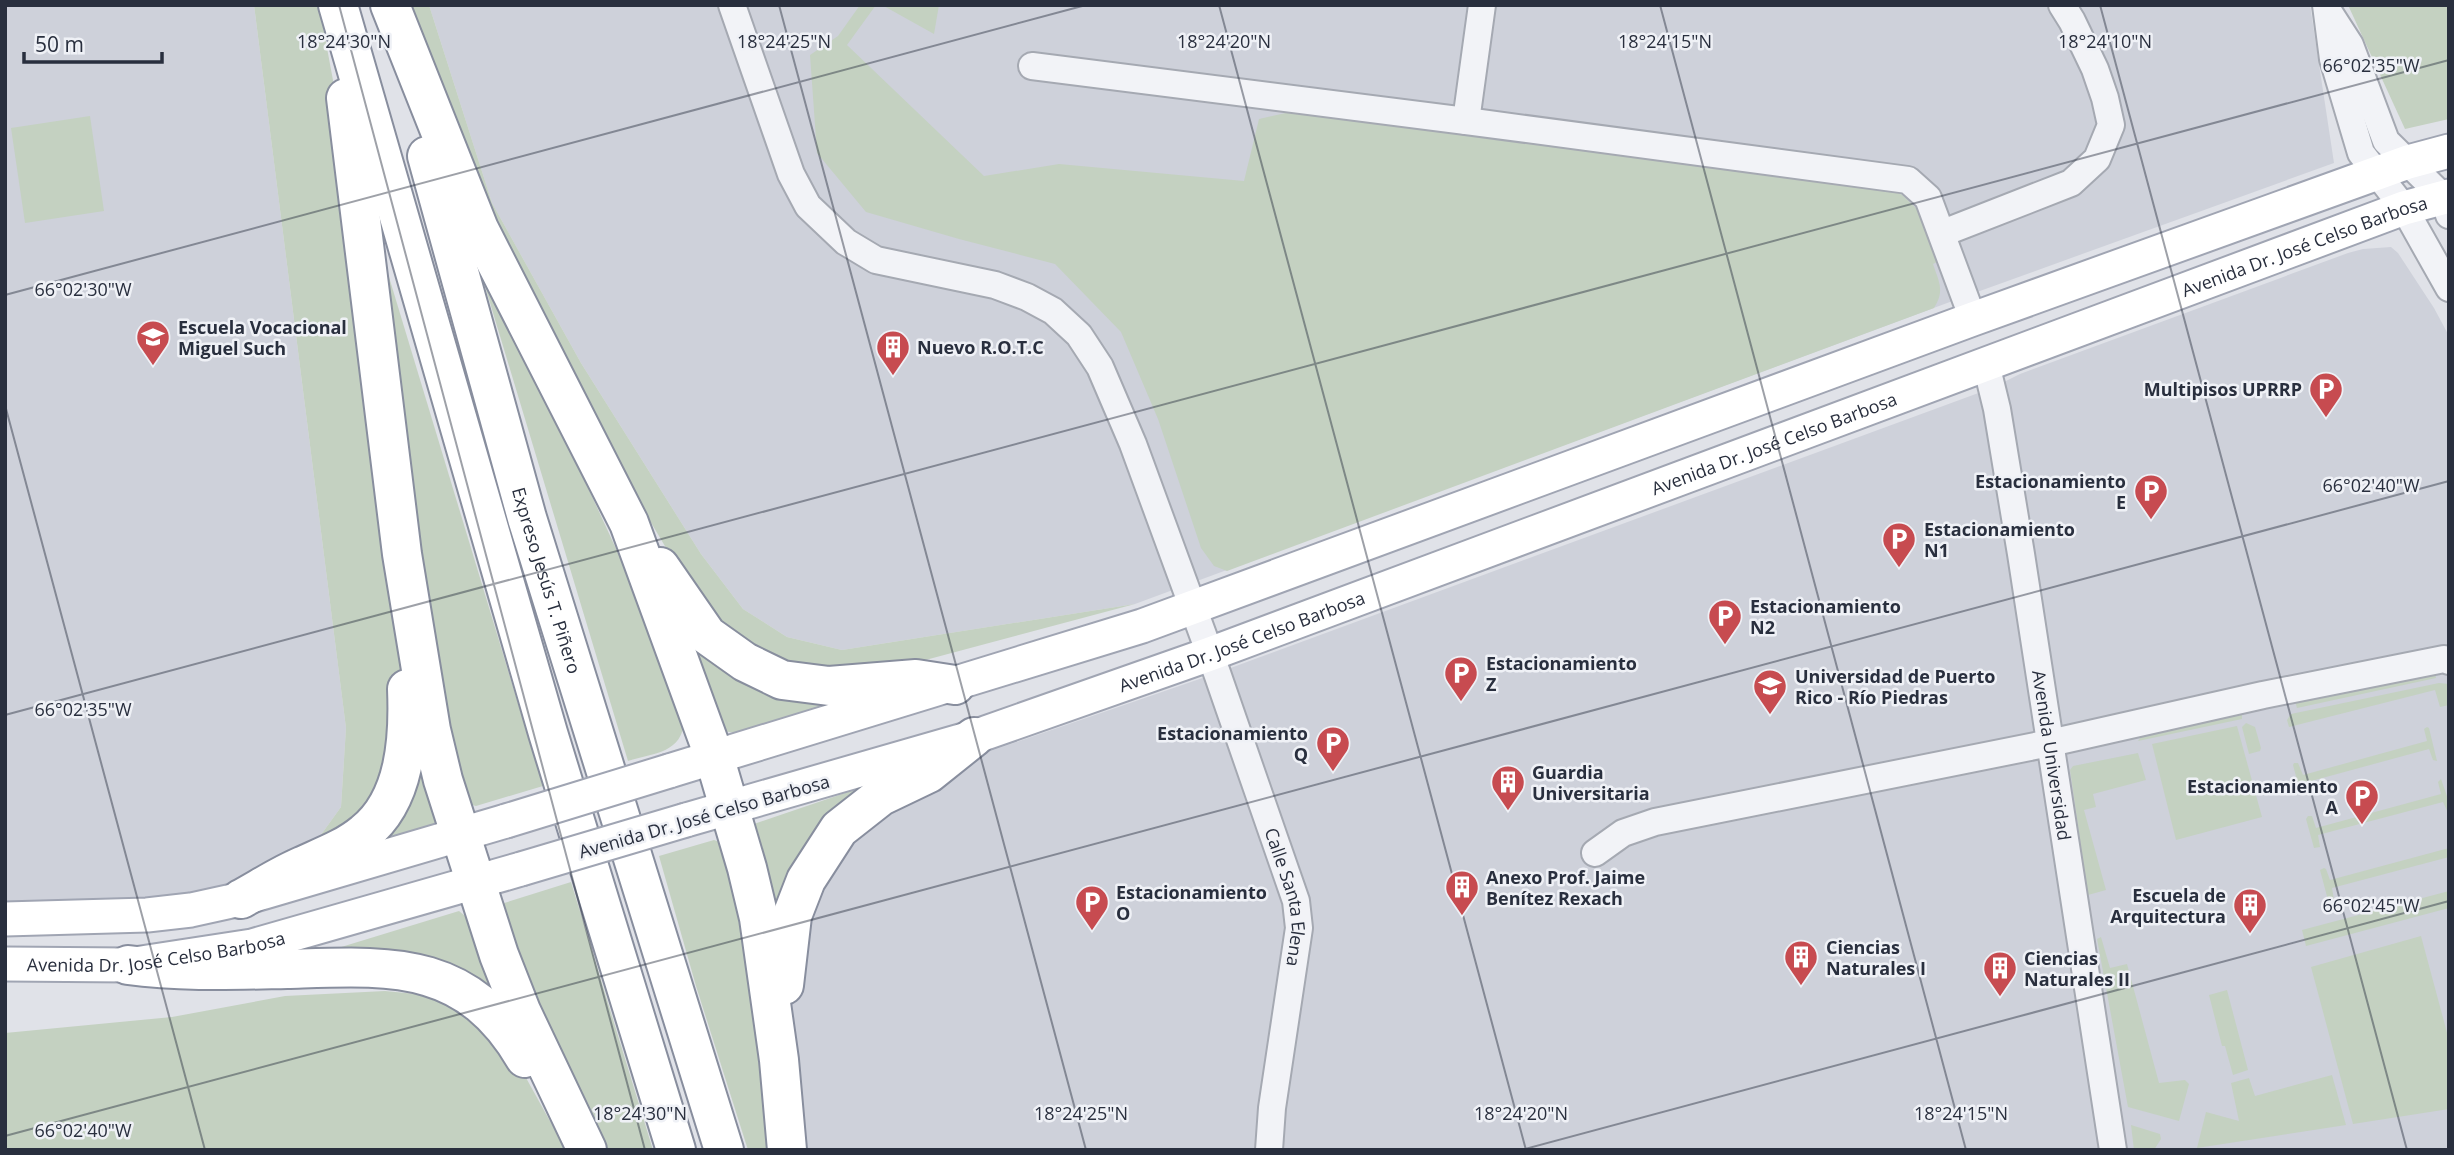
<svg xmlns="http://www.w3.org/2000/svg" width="2454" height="1155" font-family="'Open Sans',sans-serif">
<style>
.built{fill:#ced1da}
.green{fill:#c4d1c1}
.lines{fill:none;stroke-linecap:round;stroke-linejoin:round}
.minor-casing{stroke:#a5a9b2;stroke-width:30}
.major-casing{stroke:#a0a5b3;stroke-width:37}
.highway-casing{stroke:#888e9e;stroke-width:42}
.minor{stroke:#f2f3f7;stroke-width:26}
.major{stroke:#fff;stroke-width:33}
.highway{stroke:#fff;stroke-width:38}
.major-bridge-casing{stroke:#a0a5b3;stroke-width:37;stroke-linecap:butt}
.major-bridge{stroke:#fff;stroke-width:33}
.ticks{fill:none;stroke:#292f3e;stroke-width:2;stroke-opacity:0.45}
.labels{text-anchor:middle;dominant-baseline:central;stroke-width:5;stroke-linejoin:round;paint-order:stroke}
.street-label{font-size:18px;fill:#292f3e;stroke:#eff1f6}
.poi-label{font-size:18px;font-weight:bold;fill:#292f3e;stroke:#eff1f6;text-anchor:start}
.ticks-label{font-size:18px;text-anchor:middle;fill:#292f3e;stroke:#eff1f6;stroke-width:5;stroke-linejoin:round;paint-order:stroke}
</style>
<rect width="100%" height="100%" fill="#e0e2e8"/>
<g class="built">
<polygon points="5,5 254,5 346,728 341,807 310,850 241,885 161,902 5,907"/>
<polygon points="429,5 2310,5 2334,163 1966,296 1135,604 842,650 787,637 743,609 701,554 581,363 492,203"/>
<polygon points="2391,247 2398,253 2434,308 2449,336 2449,1150 798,1150 790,1007 797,946 844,843 967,759 1217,673 1992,388 2020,374 2348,253 2363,249"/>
</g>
<g class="green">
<polygon points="254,5 319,5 335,91 405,710 375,815 310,850 341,807 346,728"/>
<polygon points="406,5 429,5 492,203 581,363 701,554 743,609 787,637 842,650 1135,604 918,662 809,673 740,641 685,580 562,372 476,208"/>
<path d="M860 5H876L847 45 984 176 1059 164 1244 181 1259 119 1290 112 1899 192 1919 211 1939 261 1933 264C1939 282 1945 291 1934 308L1227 571 1214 566 1201 548 1158 419 1121 332 1055 264 959 239 866 212 817 153 810 55 838 36Z"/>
<polygon points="882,5 939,5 934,34"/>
<polygon points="2348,5 2449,5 2449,119 2405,129"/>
<polygon points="90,116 104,211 25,223 11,128"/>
<path d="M484 261 629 577 684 720C683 753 654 753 628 761L478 263Z"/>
<polygon points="389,277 543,786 476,806 469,804 463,799 436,669 383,278"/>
<polygon points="690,634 826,698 828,706 736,733 723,731"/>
<polygon points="2435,672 2436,678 2297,708 2295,701"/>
<polygon points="2439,683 2449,684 2449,705 2440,707 2435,690 2289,727 2287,720 2291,714"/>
<polygon points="2242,713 2242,719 2138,741 2143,734"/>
<polygon points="2246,723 2255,727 2261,748 2260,751 2249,754 2242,727"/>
<polygon points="2237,726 2262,817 2176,840 2152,744"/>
<polygon points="2427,727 2429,728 2437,761 2433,760 2429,749 2304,783 2306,795 2301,795 2293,765 2294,763 2298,763 2303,775 2427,741 2424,729"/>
<polygon points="417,745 438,823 432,828 365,848"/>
<polygon points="2138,753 2146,780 2093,794 2096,807 2084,810 2106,890 2088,895 2070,770 2073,766"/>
<polygon points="898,775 778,919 754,824"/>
<polygon points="2441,779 2449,802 2449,815 2443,802 2318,835 2320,847 2314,848 2306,819 2308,816 2312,816 2316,828 2441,794 2438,782"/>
<polygon points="714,840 722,843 743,921 776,1150 748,1150 696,986 659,856"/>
<polygon points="2449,848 2449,857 2332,888 2334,900 2328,900 2320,870 2324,868 2326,869 2330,880"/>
<polygon points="571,882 653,1150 606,1150 566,1076 498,905"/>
<polygon points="2449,891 2449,908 2306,946 2302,930"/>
<polygon points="459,911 471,921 503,1008 317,957 338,948"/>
<polygon points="2421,936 2449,1040 2449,1109 2353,1124 2311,967"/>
<polygon points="2101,937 2110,968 2127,964 2159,1083 2185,1080 2189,1084 2179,1121 2128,1107 2097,939"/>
<polygon points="2227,990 2248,1070 2233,1075 2225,1046 2222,1046 2209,995"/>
<polygon points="385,991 447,997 520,1067 566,1150 5,1150 5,1033 172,1017 285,996"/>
<polygon points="2332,1075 2346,1125 2197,1148 2206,1112 2239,1121 2231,1083 2249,1078 2255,1096"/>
<polygon points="2131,1125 2160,1134 2161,1139 2154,1150 2134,1150"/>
</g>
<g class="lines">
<g class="minor-casing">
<g id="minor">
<path id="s1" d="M732 5 791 174 808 206 846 242 876 260 995 285 1027 297 1053 311 1079 335 1100 367 1133 444 1217 673 1296 901 1299 928 1272 1108 1269 1150"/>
<polyline points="2326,5 2333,59 2361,153 2404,208 2449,288"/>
<polyline points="2330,14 2350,45 2386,141 2444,198 2449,215"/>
<polyline points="1032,66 1466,121 1908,180 1928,198 1973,319"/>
<polyline points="1466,121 1482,5"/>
<polyline points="1943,233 2071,183 2097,159 2111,125 2105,98 2095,69 2072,21 2062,5"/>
<path id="s2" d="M1986 364 1997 409 2021 554 2113 1150"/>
<polyline points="1595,853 1623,833 1655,822 2050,743 2263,695 2444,659 2449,661"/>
</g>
</g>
<g class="major-casing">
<g id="major">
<polyline points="669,771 1142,626 1973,319 2408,162 2449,151"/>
<path id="s3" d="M686 820 974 737 1210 654 2404 208 2449 196"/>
<polyline points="5,919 147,915 191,910 241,899 506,821"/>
<path id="s4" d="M5 964 128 965 252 946 521 869"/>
</g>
</g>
<g class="highway-casing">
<g id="highway">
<polyline points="338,5 548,733 676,1150"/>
<polyline points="390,5 479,229 629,523 714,756 747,868 759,918 779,1060 787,1150"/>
<polyline points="346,98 402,554 431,730 443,780 499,955 521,1011 587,1150"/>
<path id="s5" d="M427 156 527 518 724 1150"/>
<polyline points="660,567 707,635 745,662 782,680 829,686 916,679 955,685"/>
<path d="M241 899C261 888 281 875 302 866 324 856 346 848 364 833 406 800 409 737 407 689"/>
<path d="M128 965C180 972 234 970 287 969 389 966 466 958 525 1058"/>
<polyline points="784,985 792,916 806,880 839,829 881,796 929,773 974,737"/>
</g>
</g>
<use href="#minor" class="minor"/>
<use href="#major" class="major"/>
<use href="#highway" class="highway"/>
<g class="major-bridge-casing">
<g id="major-bridge">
<polyline points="506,821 669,771"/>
<polyline points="521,869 686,820"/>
</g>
</g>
<use href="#major-bridge" class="major-bridge"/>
</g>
<path class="ticks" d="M339 5 645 1150M779 5 1086 1150M1219 5 1526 1150M1660 5 1966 1150M2100 5 2407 1150M5 295 1086 5M5 405 205 1150M5 715 2449 60M5 1136 2449 481M1521 1150 2449 901"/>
<defs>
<g id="school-pin" transform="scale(1.75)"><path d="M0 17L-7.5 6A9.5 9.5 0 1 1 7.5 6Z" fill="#c74b50" stroke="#eff1f6"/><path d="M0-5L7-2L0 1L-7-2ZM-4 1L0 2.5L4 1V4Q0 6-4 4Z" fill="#fff"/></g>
<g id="building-pin" transform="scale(1.75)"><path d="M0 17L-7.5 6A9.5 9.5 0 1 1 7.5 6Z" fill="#c74b50" stroke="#eff1f6"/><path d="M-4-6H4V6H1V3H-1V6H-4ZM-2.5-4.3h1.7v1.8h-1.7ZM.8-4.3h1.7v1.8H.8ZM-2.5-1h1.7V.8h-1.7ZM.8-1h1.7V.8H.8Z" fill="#fff"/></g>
<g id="parking-pin" transform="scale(1.75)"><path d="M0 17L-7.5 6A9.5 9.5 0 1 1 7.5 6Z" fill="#c74b50" stroke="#eff1f6"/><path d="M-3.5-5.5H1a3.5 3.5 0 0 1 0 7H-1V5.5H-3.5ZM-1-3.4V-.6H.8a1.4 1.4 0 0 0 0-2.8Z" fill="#fff"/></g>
<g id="university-pin" transform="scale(1.75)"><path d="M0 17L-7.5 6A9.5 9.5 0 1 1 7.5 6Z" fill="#c74b50" stroke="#eff1f6"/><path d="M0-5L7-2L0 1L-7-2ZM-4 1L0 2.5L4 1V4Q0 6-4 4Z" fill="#fff"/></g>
</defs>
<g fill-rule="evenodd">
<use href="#school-pin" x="153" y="337"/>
<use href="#building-pin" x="893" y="347"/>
<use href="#parking-pin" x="2326" y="389"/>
<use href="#parking-pin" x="2151" y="491"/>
<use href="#parking-pin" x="1899" y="539"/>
<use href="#parking-pin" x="1725" y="616"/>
<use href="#parking-pin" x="1461" y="673"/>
<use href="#university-pin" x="1770" y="686"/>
<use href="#parking-pin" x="1333" y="743"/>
<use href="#building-pin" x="1508" y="782"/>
<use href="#parking-pin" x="2362" y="796"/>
<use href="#building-pin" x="1462" y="887"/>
<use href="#parking-pin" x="1092" y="902"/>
<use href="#building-pin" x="2250" y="905"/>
<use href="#building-pin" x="1801" y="957"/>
<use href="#building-pin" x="2000" y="968"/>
</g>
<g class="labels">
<g class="street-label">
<text stroke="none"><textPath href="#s3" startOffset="1718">Avenida Dr. José Celso Barbosa</textPath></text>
<text stroke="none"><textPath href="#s3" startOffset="1152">Avenida Dr. José Celso Barbosa</textPath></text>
<text stroke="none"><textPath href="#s5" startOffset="441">Expreso Jesús T. Piñero</textPath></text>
<text stroke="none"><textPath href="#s3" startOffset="584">Avenida Dr. José Celso Barbosa</textPath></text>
<text stroke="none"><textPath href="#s2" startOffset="397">Avenida Universidad</textPath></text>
<text transform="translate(704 816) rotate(-16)">Avenida Dr. José Celso Barbosa</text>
<text stroke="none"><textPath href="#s1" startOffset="1125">Calle Santa Elena</textPath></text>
<text stroke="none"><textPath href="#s4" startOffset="152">Avenida Dr. José Celso Barbosa</textPath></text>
</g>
<g class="poi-label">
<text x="178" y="327">Escuela Vocacional<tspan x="178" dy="21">Miguel Such</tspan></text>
<text x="917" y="347">Nuevo R.O.T.C</text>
<text x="2302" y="389" text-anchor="end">Multipisos UPRRP</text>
<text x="2126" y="481" text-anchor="end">Estacionamiento<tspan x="2126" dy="21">E</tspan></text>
<text x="1924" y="529">Estacionamiento<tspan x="1924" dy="21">N1</tspan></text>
<text x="1750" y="606">Estacionamiento<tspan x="1750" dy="21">N2</tspan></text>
<text x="1486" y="663">Estacionamiento<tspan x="1486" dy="21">Z</tspan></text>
<text x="1795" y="676">Universidad de Puerto<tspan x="1795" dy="21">Rico - Río Piedras</tspan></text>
<text x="1308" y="733" text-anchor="end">Estacionamiento<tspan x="1308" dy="21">Q</tspan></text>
<text x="1532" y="772">Guardia<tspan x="1532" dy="21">Universitaria</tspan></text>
<text x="2338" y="786" text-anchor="end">Estacionamiento<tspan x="2338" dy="21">A</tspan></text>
<text x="1486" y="877">Anexo Prof. Jaime<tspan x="1486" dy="21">Benítez Rexach</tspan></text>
<text x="1116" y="892">Estacionamiento<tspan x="1116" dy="21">O</tspan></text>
<text x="2226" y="895" text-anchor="end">Escuela de<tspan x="2226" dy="21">Arquitectura</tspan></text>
<text x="1826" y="947">Ciencias<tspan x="1826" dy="21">Naturales I</tspan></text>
<text x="2024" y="958">Ciencias<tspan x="2024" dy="21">Naturales II</tspan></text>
</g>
</g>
<g class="ticks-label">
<text x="344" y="48">18°24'30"N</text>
<text x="784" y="48">18°24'25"N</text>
<text x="1224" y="48">18°24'20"N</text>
<text x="1665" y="48">18°24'15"N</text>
<text x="2105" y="48">18°24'10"N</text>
<text x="2371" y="72">66°02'35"W</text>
<text x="83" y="296">66°02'30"W</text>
<text x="2371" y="492">66°02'40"W</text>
<text x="83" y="716">66°02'35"W</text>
<text x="2371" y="912">66°02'45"W</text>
<text x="640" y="1120">18°24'30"N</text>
<text x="1081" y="1120">18°24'25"N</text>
<text x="1521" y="1120">18°24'20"N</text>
<text x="1961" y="1120">18°24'15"N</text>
<text x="83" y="1137">66°02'40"W</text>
</g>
<rect width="2454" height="1155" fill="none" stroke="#292f3e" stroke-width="14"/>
<path d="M24 52v10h138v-10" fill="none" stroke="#292f3e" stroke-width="3.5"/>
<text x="35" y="52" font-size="21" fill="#292f3e" stroke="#eff1f6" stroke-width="5" paint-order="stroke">50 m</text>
</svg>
